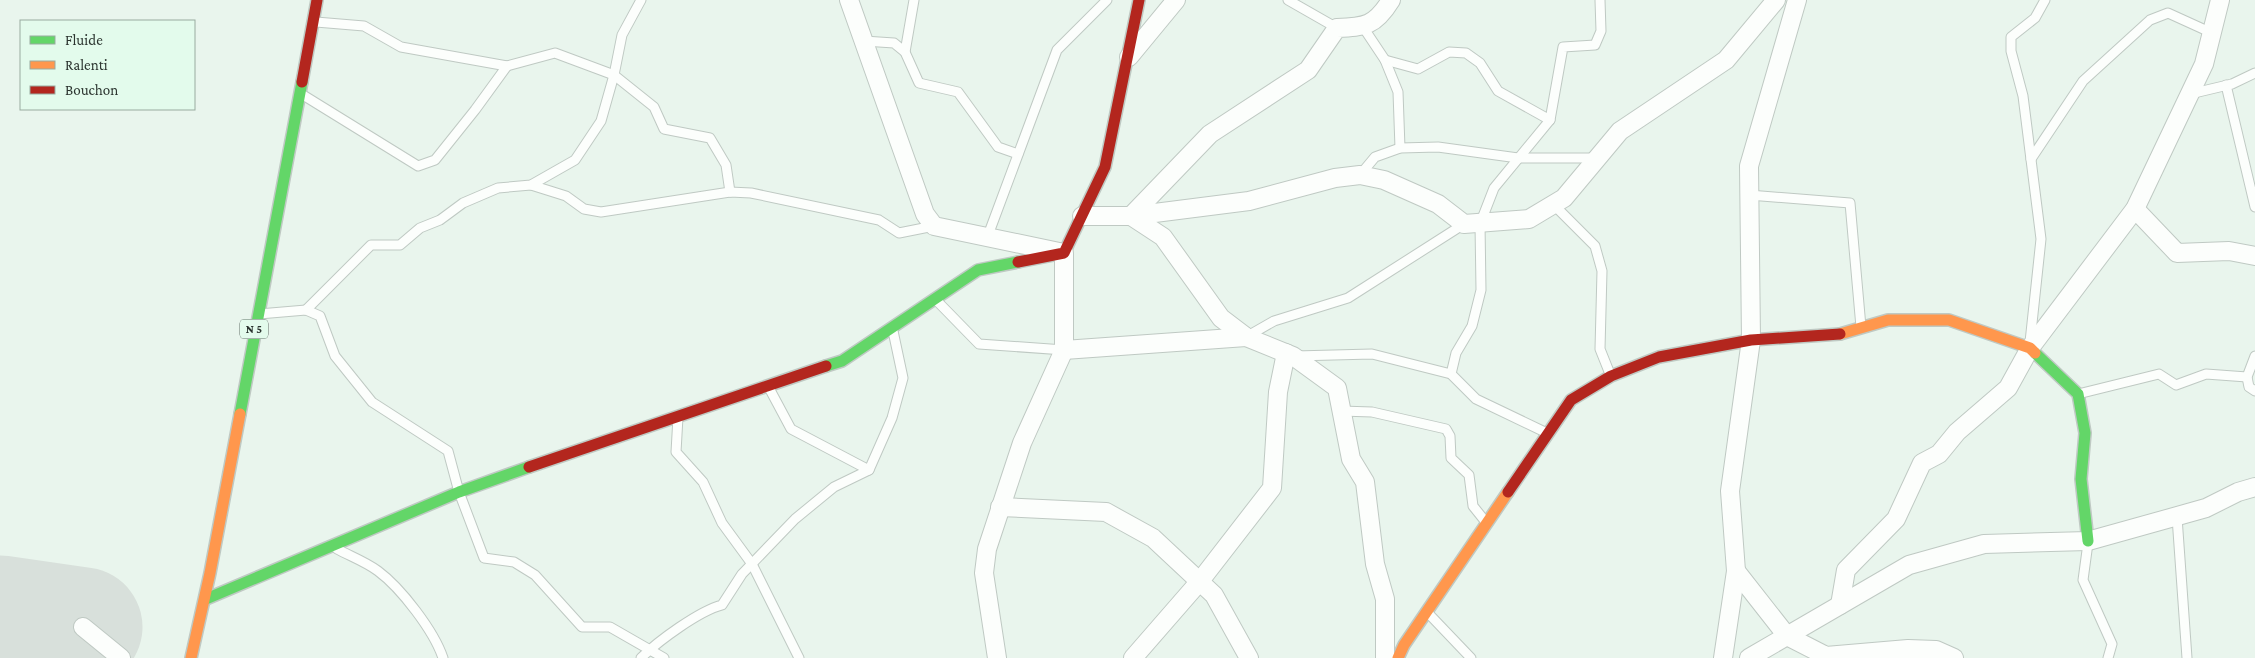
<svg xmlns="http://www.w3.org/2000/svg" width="2255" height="658" font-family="'Crimson Pro',serif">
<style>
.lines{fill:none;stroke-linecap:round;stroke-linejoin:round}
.runway{stroke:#d8e0db;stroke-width:119}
.lane-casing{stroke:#bfc9c3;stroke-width:11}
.street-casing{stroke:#bfc9c3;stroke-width:20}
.fast-casing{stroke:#bfc9c3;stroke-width:14}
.slow-casing{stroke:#bfc9c3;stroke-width:14}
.jam-casing{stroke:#bfc9c3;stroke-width:14}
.lane{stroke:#fcfefc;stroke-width:9}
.street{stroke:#fcfefc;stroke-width:18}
.fast{stroke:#63d668;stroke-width:11}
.slow{stroke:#ff974d;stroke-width:11}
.jam{stroke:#b3261e;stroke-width:11}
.labels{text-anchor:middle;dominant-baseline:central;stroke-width:4;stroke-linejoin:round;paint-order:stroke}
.shield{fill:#e3fbec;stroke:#627068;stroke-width:1}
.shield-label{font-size:12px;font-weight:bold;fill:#2b342f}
</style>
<rect width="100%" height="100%" fill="#e9f5ed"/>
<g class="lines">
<polyline class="runway" points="0,615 83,627"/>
<g class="lane-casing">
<g id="lane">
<polyline points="1288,0 1337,28"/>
<polyline points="316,22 364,26 401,47 507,66 555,53 614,75 654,107 664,129 710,138 726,165 730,192"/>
<polyline points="1363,27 1385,60 1398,92 1400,148"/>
<polyline points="864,41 894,43 905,52 919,83 958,92 998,147 1018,154"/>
<polyline points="905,52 914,0"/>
<polyline points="1385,60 1418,69 1449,52 1466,53 1480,63 1498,91 1550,120"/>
<polyline points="2226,85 2255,207"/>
<polyline points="2190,94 2232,84 2255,73"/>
<polyline points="303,95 418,166 435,160 475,110 507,66"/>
<polyline points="2031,159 2083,81 2150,20 2168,13 2212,33"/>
<polyline points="1360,175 1375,157 1400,148 1438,147 1518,158 1596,158"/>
<polyline points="531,185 566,196 584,209 601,212 730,192 751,193 879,220 899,233 934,226"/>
<polyline points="1749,195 1850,203 1861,327"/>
<polyline points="1554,205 1595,246 1602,271 1600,349 1610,374"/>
<polyline points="987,238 1057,50 1107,0"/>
<polyline points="937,301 979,344 1064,350"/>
<polyline points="306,310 371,245 400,245 420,228 440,220 463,203 498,188 531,185 575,160 601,121 614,75 622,35 641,0"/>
<polyline points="259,314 306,310 320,316 335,356 372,402 448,451 459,492 484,558 514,562 535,575 582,627 610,627 664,658"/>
<polyline points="1246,337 1274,321 1348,298 1464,224"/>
<polyline points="2030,342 2041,239 2023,96 2011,51 2011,37 2035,18 2045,0"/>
<polyline points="1295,356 1372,354 1451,374 1476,399 1547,433"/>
<polyline points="2255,356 2247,377 2249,387 2255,391"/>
<polyline points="1451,374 1456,353 1472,326 1481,290 1480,224 1494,188 1550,120 1563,47 1595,45 1601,31 1600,0"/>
<polyline points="768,386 791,429 869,470"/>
<polyline points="2078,394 2159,374 2176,385 2206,374 2247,377"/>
<polyline points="1341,411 1372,412 1446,429 1450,436 1451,458 1469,475 1473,506 1485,521"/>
<polyline points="678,417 676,452 703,482 722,523 752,564 799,658"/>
<polyline points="2177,517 2187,658"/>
<polyline points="2088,543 2083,580 2112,644 2108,658"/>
<path d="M337 549C350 556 366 562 378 571 401 588 434 631 443 658"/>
<polyline points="1428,613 1471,658"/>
<path d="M641 658C658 641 699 611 722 605L742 574 795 519 834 487 869 470 892 418 903 378 893 331"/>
</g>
</g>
<g class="street-casing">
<g id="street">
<polyline points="849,0 925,214 934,226 1064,253 1064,350 1022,443 987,549 984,573 997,658"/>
<polyline points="1129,57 1176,0"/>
<polyline points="2135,209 2177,253 2229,251 2255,256"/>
<path d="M1082 216H1131L1210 134 1308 70 1337 28C1365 27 1375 26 1391 0"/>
<polyline points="1131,216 1249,201 1335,178 1360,175 1384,180 1438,204 1464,224 1529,219 1564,198 1620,131 1726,60 1776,0"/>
<polyline points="1131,216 1163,237 1221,318 1246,337 1293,356 1337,388 1351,459 1365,482 1375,564 1385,599 1385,658"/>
<polyline points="1064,350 1246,337"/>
<polyline points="1000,507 1106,512 1153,538 1214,595 1249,658"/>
<polyline points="1736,571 1787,636 1826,656 1908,649 1936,650 1954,658"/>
<polyline points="1840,605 1846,570 1896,519 1922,463 1939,454 1957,432 2008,388 2030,348 2135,209 2204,64 2220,0"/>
<polyline points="83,627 121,658"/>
<polyline points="1133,658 1200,581 1272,488 1278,392 1286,353"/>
<polyline points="1723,658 1736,571 1730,491 1751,340 1749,166 1797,0"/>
<polyline points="1749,658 1909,565 1984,544 2088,541 2206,508 2238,492 2255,487"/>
</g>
</g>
<g class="fast-casing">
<g id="fast">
<polyline points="2035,353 2078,394 2085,433 2081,479 2088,541"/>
<polyline points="826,366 842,361 978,270 1018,262"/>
<polyline points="240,414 302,82"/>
<polyline points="206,599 459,492 529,467"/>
</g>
</g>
<g class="slow-casing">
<g id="slow">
<polyline points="1840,334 1888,320 1949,320 2030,348 2035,353"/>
<polyline points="191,658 210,573 240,414"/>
<polyline points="1398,658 1404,645 1508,492"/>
</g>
</g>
<g class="jam-casing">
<g id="jam">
<polyline points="302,82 317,0"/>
<polyline points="1018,262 1064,253 1105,167 1139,0"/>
<polyline points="529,467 826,366"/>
<polyline points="1508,492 1571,400 1611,376 1659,357 1751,340 1840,334"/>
</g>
</g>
<use href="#lane" class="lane"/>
<use href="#street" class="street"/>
<use href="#fast" class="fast"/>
<use href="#slow" class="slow"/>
<use href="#jam" class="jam"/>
</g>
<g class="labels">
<rect class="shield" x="240" y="319.5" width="28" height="19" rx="4"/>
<g class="shield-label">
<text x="254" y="329">N 5</text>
</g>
</g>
<rect x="20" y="20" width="175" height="90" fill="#e3fbec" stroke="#99aba0"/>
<rect x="30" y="36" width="25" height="8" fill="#63d668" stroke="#99aba0"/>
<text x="65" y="45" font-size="15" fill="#2b342f">Fluide</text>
<rect x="30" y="61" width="25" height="8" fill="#ff974d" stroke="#99aba0"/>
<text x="65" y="70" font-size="15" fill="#2b342f">Ralenti</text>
<rect x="30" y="86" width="25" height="8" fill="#b3261e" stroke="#99aba0"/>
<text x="65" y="95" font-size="15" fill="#2b342f">Bouchon</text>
</svg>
